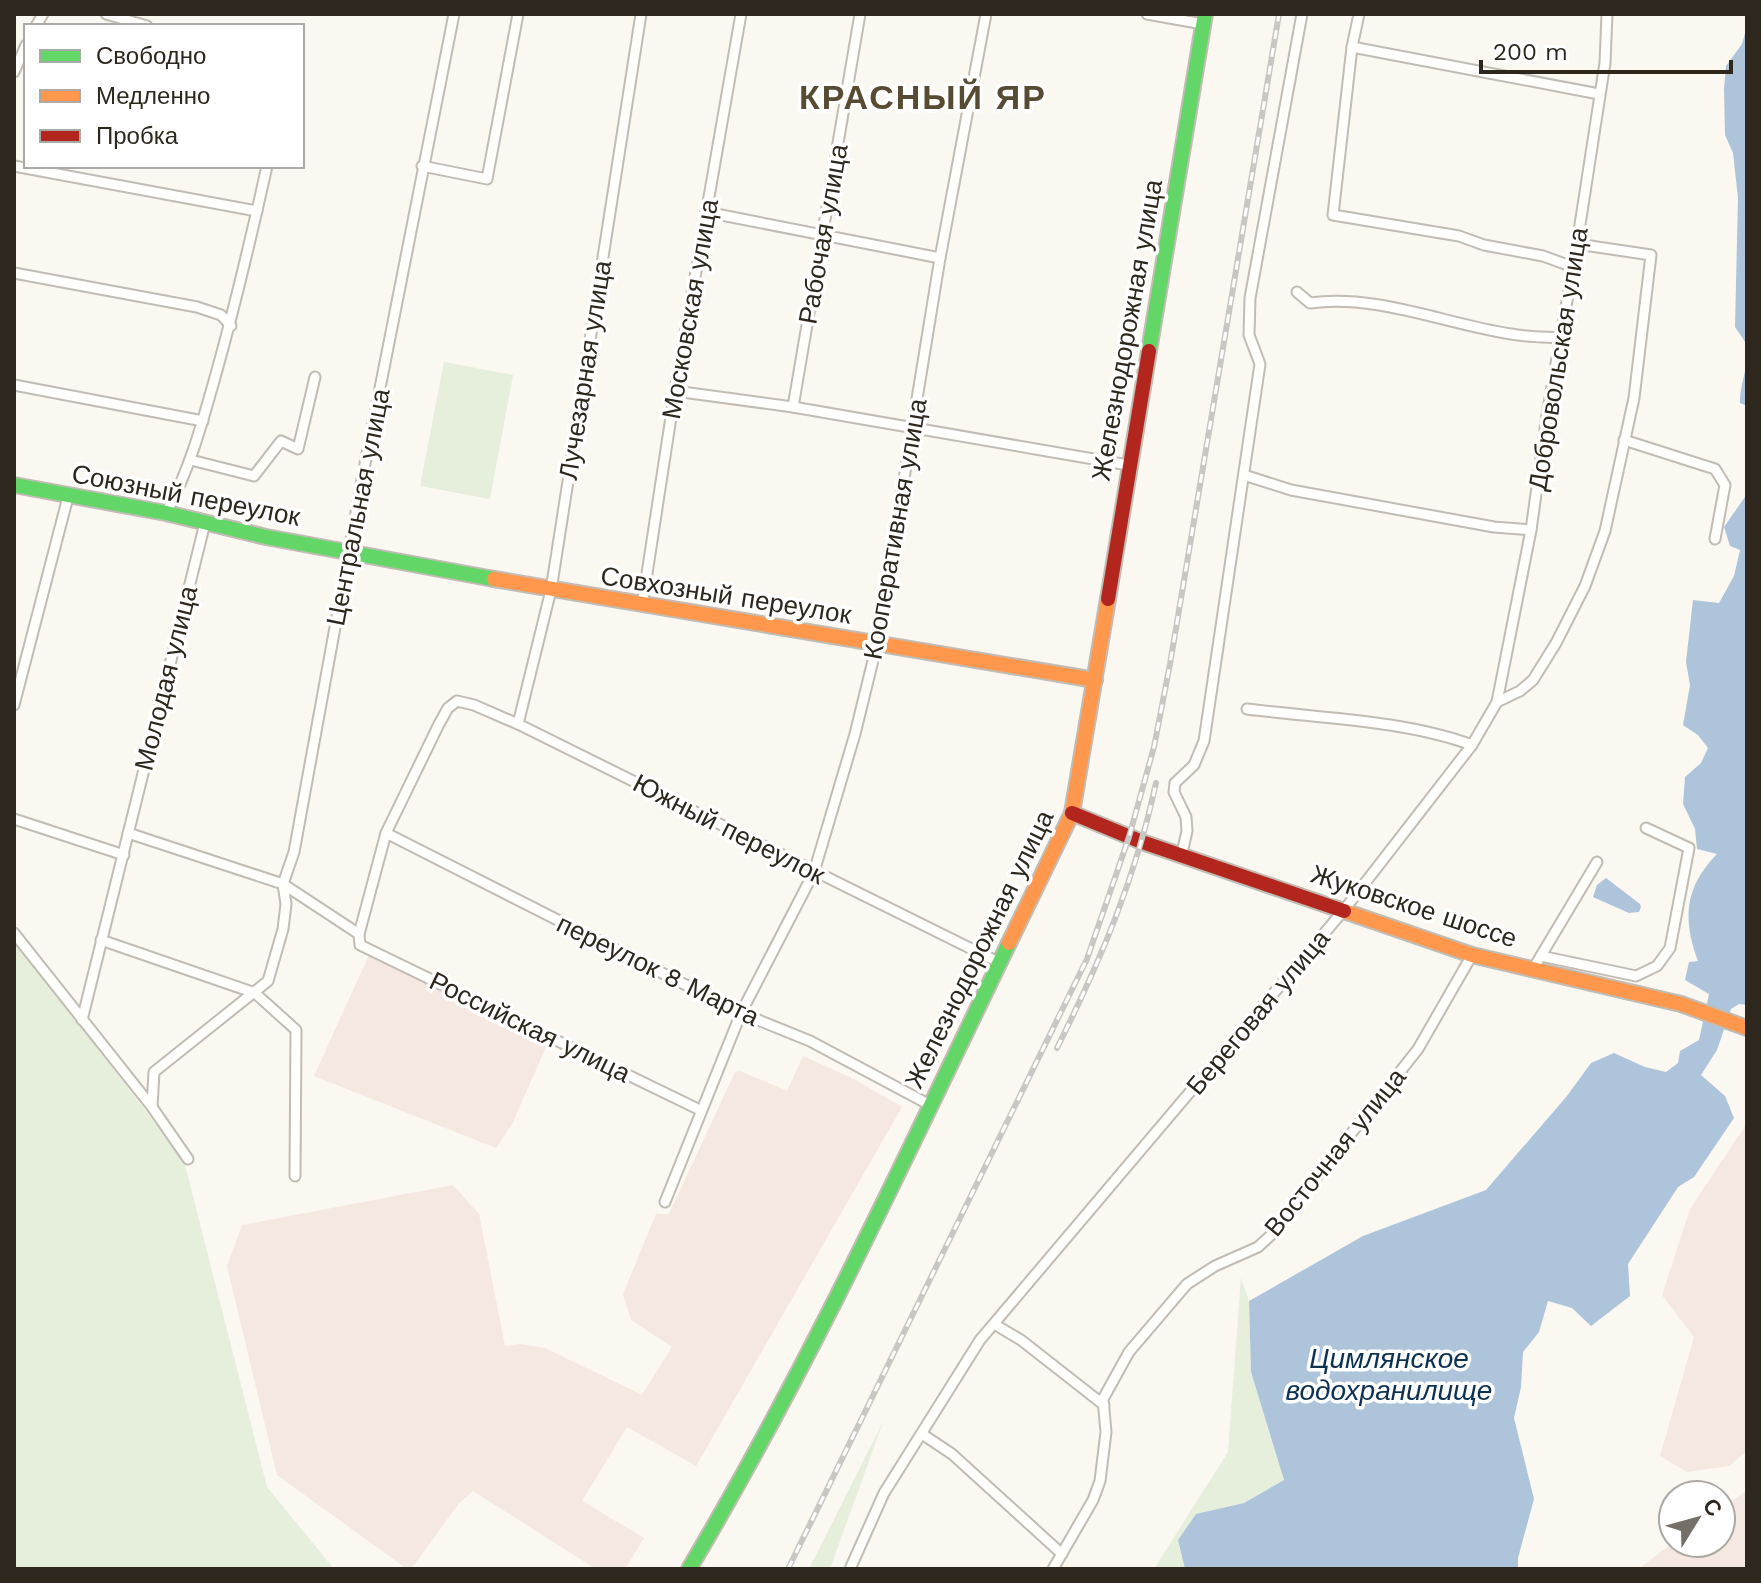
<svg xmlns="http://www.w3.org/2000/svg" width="1761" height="1583" font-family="'Work Sans',sans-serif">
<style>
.industrial{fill:#f5e8e1}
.green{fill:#e6eedc}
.water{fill:#aec4db}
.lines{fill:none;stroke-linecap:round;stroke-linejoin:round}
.street-casing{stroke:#c1bcb4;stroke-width:13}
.fast-casing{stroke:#c1bcb4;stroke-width:18}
.slow-casing{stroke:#c1bcb4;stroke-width:18}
.jam-casing{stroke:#c1bcb4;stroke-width:18}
.street{stroke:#fefefd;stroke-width:9}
.fast{stroke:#63d668;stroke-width:14}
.slow{stroke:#ff974d;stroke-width:14}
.jam{stroke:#b3261e;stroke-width:14}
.rail-casing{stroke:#c8c7c4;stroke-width:6}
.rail{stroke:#fff;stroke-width:3;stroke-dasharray:9;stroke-linecap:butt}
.labels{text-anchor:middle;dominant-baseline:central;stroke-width:7;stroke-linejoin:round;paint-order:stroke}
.street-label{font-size:26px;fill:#2d271d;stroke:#fff}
.water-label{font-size:28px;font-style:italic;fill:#0c3153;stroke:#fff}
.district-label{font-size:34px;font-weight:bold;letter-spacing:2px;fill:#584b33;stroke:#fff}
</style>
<rect width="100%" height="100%" fill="#fbf7f1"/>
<g class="industrial">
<polygon points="369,955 547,1045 512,1124 496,1148 314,1076"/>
<polygon points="803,1056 852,1078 902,1107 696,1466 627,1427 582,1501 644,1538 625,1569 596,1569 473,1491 459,1503 411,1569 407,1569 277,1475 227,1266 242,1225 453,1185 479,1214 505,1346 520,1344 545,1348 642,1395 672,1347 631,1320 623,1294 656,1214 669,1214 735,1072 740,1071 787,1091"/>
<polygon points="1747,1123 1747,1451 1729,1466 1687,1472 1660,1456 1694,1337 1662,1295 1690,1209"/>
<polygon points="1747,1490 1747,1569 1638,1569 1673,1543 1721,1543 1721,1509"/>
</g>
<g class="green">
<polygon points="444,362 513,375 490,499 420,486"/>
<polygon points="14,940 184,1161 267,1487 334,1569 14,1569"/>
<polygon points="1241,1278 1249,1301 1251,1372 1284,1480 1244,1503 1196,1514 1178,1540 1185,1569 1154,1569 1228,1452"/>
<polygon points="883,1422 830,1569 809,1569"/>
</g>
<g class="water">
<path d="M1747 26V406L1740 403C1739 384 1751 363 1746 344 1744 339 1738 332 1735 327L1738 198 1733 153 1725 135 1724 89 1726 66 1742 44Z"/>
<path d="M1747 494V1005L1739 1004 1731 1009 1717 1050 1701 1075 1725 1096 1734 1118 1694 1177 1678 1187 1628 1264 1630 1296 1591 1326 1572 1308 1548 1301 1539 1332 1523 1352 1521 1387 1514 1418 1534 1499 1518 1558V1569H1185L1178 1540 1196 1514 1244 1503 1284 1480 1251 1372 1249 1301 1363 1236 1486 1190 1567 1096 1591 1063 1614 1053 1645 1067 1666 1072 1678 1063 1680 1051 1699 1040 1709 994 1685 980 1689 962 1698 961C1682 918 1685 887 1717 854L1697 849 1695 829 1683 804 1685 777 1701 763 1708 748 1698 735 1683 725 1690 685 1686 662 1693 600 1719 603 1734 576 1740 550 1730 546 1724 527Z"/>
<polygon points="1606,878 1640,904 1641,907 1639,912 1629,913 1593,897 1597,885"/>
</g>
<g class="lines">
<g class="street-casing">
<g id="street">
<polyline points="106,14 147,26"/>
<polyline points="1147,14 1203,24"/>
<polyline points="1359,14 1352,47 1333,215 1459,236 1484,245 1543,256 1573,267"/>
<polyline points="36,26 43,14"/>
<polyline points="1352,47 1599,94"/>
<polyline points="14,72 26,45"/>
<polyline points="14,166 257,211"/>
<polyline points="422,166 487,179 518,14"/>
<polyline points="706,212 940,258"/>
<polyline points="14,273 197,307 221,315 231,326"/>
<path d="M1297 292 1310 303C1378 294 1445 324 1511 334 1527 337 1545 337 1561 338"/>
<polyline points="14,385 203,421"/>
<polyline points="675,391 793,407 1128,465"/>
<polyline points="793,407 860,14"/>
<polyline points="1624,440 1715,469 1725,485 1715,539"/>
<polyline points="191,460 254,476 281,441 298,449 315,377"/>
<polyline points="1244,475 1291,490 1494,527 1531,530"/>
<path d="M166 513C189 471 201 427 214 381 234 310 251 238 267 166"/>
<polyline points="642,606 675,391 741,14"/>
<polyline points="1497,702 1531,530 1547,415 1577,244 1605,63 1607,14"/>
<polyline points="14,705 68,497"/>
<path d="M1247 709C1319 718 1404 720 1472 745"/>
<polyline points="518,724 551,590 641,14"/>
<polyline points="14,819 124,855"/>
<polyline points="128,833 283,884 359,934"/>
<polyline points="386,833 741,1013 810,1041 930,1105"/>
<polyline points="1182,853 1187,831 1186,817 1174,792 1175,783 1194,765 1204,741 1260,364 1249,335 1250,298 1302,14"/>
<polyline points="14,933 152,1107 188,1159"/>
<polyline points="101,940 255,993 296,1030 295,1176"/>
<polyline points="1541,956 1636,976 1657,966 1670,948 1689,848 1646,828"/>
<polyline points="1533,969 1597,862"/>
<polyline points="82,1020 205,523"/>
<polyline points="152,1107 154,1072 268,981 283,929 286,904 283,884 294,852 363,474 454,14"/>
<polyline points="700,1110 360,945 359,934 386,833 439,724 448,708 457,701 474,705 518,724 1000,963"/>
<polyline points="665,1202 741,1013 814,872 855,734 877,644 940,258 986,14"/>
<polyline points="994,1324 1021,1340 1104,1405"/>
<polyline points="922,1434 952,1454 1062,1554"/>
<polyline points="850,1569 884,1493 980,1340 1344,910 1472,745 1497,702 1520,691 1533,680 1556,643 1585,586 1605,531 1634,398 1651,255 1577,244"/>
<polyline points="1053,1569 1093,1500 1100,1481 1106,1432 1103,1399 1129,1352 1187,1284 1215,1266 1258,1247 1270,1236 1418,1049 1472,955"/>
</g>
</g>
<g class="fast-casing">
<g id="fast">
<polyline points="1149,351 1205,14"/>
<polyline points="14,485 166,513 266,537 494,579"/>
<path d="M689 1569C809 1367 907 1154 1009 943"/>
</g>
</g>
<g class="slow-casing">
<g id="slow">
<polyline points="494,579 1095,680"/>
<polyline points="1344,911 1472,955 1681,1004 1747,1028"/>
<polyline points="1009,943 1072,813 1108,599"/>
</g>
</g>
<g class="jam-casing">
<g id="jam">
<polyline points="1108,599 1149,351"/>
<polyline points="1072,813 1142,842 1344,911"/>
</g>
</g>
<use href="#street" class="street"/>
<use href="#fast" class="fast"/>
<use href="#slow" class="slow"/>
<use href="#jam" class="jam"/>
<g class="rail-casing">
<g id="rail">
<path d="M1057 1048C1100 962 1136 877 1156 783"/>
<polyline points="788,1569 1087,959 1129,837 1154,747 1170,664 1279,14"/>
</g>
</g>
<use href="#rail" class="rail"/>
</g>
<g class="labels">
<g class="street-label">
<text transform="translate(823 234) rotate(-80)">Рабочая улица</text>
<text transform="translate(690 309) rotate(-80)">Московская улица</text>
<text transform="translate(1127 330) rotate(-80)">Железнодорожная улица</text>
<text transform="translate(1558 359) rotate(-81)">Добровольская улица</text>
<text transform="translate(585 370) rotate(-81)">Лучезарная улица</text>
<text transform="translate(186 495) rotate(11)">Союзный переулок</text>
<text transform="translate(358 507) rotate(-79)">Центральная улица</text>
<text transform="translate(895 529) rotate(-80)">Кооперативная улица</text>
<text transform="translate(726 595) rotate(9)">Совхозный переулок</text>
<text transform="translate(166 678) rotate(-76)">Молодая улица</text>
<text transform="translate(729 829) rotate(27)">Южный переулок</text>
<text transform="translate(1414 906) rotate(18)">Жуковское шоссе</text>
<text transform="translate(979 949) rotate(-64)">Железнодорожная улица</text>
<text transform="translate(658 970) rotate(26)">переулок 8 Марта</text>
<text transform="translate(1258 1012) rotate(-50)">Береговая улица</text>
<text transform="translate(530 1027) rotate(26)">Российская улица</text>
<text transform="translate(1335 1152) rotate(-51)">Восточная улица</text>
</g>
<g class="water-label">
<text x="1389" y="1358">Цимлянское<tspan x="1389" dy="32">водохранилище</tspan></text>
</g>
<g class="district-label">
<text x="923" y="97">КРАСНЫЙ ЯР</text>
</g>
</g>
<rect width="1761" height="1583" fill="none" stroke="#2d271d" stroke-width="32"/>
<rect x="24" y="24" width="280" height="144" fill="#ffffff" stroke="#aba9a5" stroke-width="2"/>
<rect x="40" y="50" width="40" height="12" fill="#63d668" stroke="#aba9a5" stroke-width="2"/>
<text x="96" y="64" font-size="24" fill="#2d271d">Свободно</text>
<rect x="40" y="90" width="40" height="12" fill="#ff974d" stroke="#aba9a5" stroke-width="2"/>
<text x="96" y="104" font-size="24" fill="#2d271d">Медленно</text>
<rect x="40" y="130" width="40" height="12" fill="#b3261e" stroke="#aba9a5" stroke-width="2"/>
<text x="96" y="144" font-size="24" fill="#2d271d">Пробка</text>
<g transform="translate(1697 1519) rotate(53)"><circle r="38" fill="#ffffff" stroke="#aba9a5" stroke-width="2"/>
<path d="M0-6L14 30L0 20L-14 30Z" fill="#757067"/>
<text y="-12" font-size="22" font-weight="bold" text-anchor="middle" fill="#2d271d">С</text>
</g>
<path d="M1481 60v12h250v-12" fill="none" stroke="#2d271d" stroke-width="4"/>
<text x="1493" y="60" font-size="24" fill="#2d271d" stroke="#ffffff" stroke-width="6" paint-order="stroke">200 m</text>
</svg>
